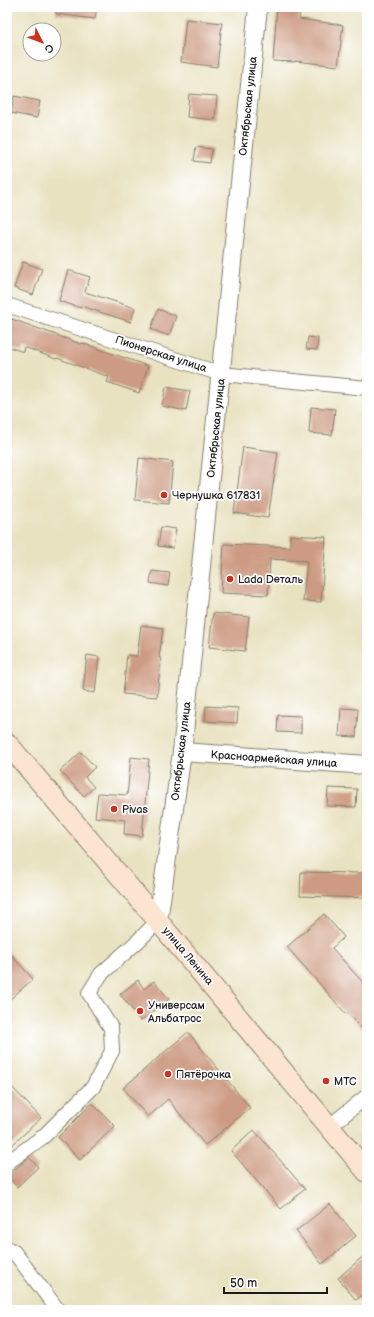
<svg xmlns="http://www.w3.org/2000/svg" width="374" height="1317" font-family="'Balsamiq Sans',sans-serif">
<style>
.building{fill:#cd9b83}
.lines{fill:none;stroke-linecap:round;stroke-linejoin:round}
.minor-casing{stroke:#827f6e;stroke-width:16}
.tertiary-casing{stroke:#827f6e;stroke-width:20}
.secondary-casing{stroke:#827f6e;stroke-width:22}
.minor{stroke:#fff;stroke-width:14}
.tertiary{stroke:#fff;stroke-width:18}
.secondary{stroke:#fce5d0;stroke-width:20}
.poi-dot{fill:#c8321e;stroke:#fff;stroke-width:1.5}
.labels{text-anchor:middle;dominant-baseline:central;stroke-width:3.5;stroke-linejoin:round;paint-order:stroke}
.street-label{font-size:11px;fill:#1c1c1c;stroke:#fff}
.poi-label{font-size:11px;fill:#1c1c1c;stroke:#fff;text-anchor:start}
</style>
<rect width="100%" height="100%" fill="#fff"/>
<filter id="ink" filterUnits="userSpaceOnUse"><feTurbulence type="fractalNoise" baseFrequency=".025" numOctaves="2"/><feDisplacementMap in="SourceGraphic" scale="8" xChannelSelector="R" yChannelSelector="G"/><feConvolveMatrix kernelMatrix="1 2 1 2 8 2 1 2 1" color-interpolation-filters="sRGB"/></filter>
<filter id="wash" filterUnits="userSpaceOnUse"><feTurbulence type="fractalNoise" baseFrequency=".012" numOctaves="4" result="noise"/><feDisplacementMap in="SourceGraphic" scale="16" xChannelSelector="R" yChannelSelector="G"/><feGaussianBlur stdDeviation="0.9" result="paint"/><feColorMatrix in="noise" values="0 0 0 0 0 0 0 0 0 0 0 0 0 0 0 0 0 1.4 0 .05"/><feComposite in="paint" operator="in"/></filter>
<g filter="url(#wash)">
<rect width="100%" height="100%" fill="#e9e2c1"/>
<g id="blocks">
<g class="building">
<polygon points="56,7 97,7 95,19 56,14"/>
<polygon points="277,7 300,8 299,19 343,25 338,66 295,61 295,62 273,61"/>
<polygon points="186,19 222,23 217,67 181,62"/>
<polygon points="189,94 217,96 215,120 187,117"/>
<polygon points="14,96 40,101 37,118 11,113"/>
<polygon points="196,147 212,149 210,163 194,161"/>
<polygon points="23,262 42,269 33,295 14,288"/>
<polygon points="68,270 90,277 85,292 135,308 131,322 81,306 81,308 59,301"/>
<polygon points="158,309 176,316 169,336 151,329"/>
<polygon points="12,319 81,344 82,343 148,366 139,393 107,382 109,377 57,358 56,359 24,347 23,352 7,346 7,333"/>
<polygon points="308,337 318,338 317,350 306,349"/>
<polygon points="166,387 190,391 186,411 162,406"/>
<polygon points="311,407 335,409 332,435 309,433"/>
<polygon points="243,447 278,452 268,518 234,513"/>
<polygon points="139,458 173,462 169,503 135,500"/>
<polygon points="161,527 176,529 173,548 158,546"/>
<polygon points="290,535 326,537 321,602 303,601 307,561 270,559 268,595 221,593 224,544 290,547"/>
<polygon points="152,571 170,573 168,586 150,583"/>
<polygon points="213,613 249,617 245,651 209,647"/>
<polygon points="141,625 163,628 159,658 161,658 157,697 123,694 127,655 137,656"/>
<polygon points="87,655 99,657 95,693 83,691"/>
<polygon points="206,706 238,708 237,723 205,721"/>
<polygon points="341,708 358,709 356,737 339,736"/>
<polygon points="278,715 301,716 301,733 277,732"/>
<polygon points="81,752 95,767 85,777 94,787 84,796 60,771"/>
<polygon points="131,757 149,759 142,836 124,834 125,820 95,817 98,793 127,795"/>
<polygon points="328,788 357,789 356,807 327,806"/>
<polygon points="301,872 367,873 367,898 300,896"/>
<polygon points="324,914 344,937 332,948 367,987 367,1034 348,1013 346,1014 287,947"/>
<polygon points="7,950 33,979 7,1002"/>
<polygon points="138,980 144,989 154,981 169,999 141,1021 120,994"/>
<polygon points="188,1032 250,1108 205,1145 168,1099 148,1117 123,1088"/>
<polygon points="13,1088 41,1118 7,1150 7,1094"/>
<polygon points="92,1103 115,1126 80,1160 58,1137"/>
<polygon points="254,1130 305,1189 281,1209 231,1151"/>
<polygon points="29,1157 38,1167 17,1187 7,1176"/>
<polygon points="330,1204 356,1236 322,1264 296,1231"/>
<polygon points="367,1253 367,1291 356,1300 338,1278"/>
</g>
</g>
</g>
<g filter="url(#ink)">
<use href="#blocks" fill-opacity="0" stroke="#827f6e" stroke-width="1"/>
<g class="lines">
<g class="minor-casing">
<g id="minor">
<polyline points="7,305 221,374 367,388"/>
<polyline points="330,1126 367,1096"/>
<polyline points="7,1163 44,1136 93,1087 112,1051 111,1028 89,993 101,974 138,941 158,921"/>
<polyline points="7,1248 14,1252 58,1310"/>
</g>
</g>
<g class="tertiary-casing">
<g id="tertiary">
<polyline points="182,752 367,765"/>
<polyline points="158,921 182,752 258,7"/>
</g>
</g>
<g class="secondary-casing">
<polyline id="secondary" points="7,743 158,921 367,1172"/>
</g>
<use href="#minor" class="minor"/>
<use href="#tertiary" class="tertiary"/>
<use href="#secondary" class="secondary"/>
</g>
</g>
<g class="poi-dot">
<circle cx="164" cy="495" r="4"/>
<circle cx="230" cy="579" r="4"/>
<circle cx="114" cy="809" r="4"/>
<circle cx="140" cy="1011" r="4"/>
<circle cx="168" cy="1074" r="4"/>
<circle cx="326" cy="1081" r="4"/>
</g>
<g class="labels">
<g class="street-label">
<text transform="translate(248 106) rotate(-84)">Октябрьская улица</text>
<text transform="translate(161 354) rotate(18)">Пионерская улица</text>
<text transform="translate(216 428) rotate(-84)">Октябрьская улица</text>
<text transform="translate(181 751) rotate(-83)">Октябрьская улица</text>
<text transform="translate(274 759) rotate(4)">Красноармейская улица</text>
<text transform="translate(188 956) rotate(50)">улица Ленина</text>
</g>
<g class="poi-label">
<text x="172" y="495">Чернушка 617831</text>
<text x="238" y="579">Lada Dеталь</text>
<text x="122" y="809">Pivas</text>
<text x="148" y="1005">Универсам<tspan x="148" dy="13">Альбатрос</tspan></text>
<text x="176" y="1074">Пятёрочка</text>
<text x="334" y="1081">МТС</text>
</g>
</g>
<rect width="374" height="1317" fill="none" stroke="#fff" stroke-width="24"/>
<g transform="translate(42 42) rotate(132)"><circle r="19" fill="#ffffff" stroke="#a4a4a4"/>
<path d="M0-3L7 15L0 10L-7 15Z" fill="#c8321e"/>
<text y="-6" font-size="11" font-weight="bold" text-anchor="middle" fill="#1c1c1c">С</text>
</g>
<path d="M224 1287v6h103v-6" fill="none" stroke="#1c1c1c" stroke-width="2"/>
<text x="230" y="1287" font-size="12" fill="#1c1c1c" stroke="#ffffff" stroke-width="3" paint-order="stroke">50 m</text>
</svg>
